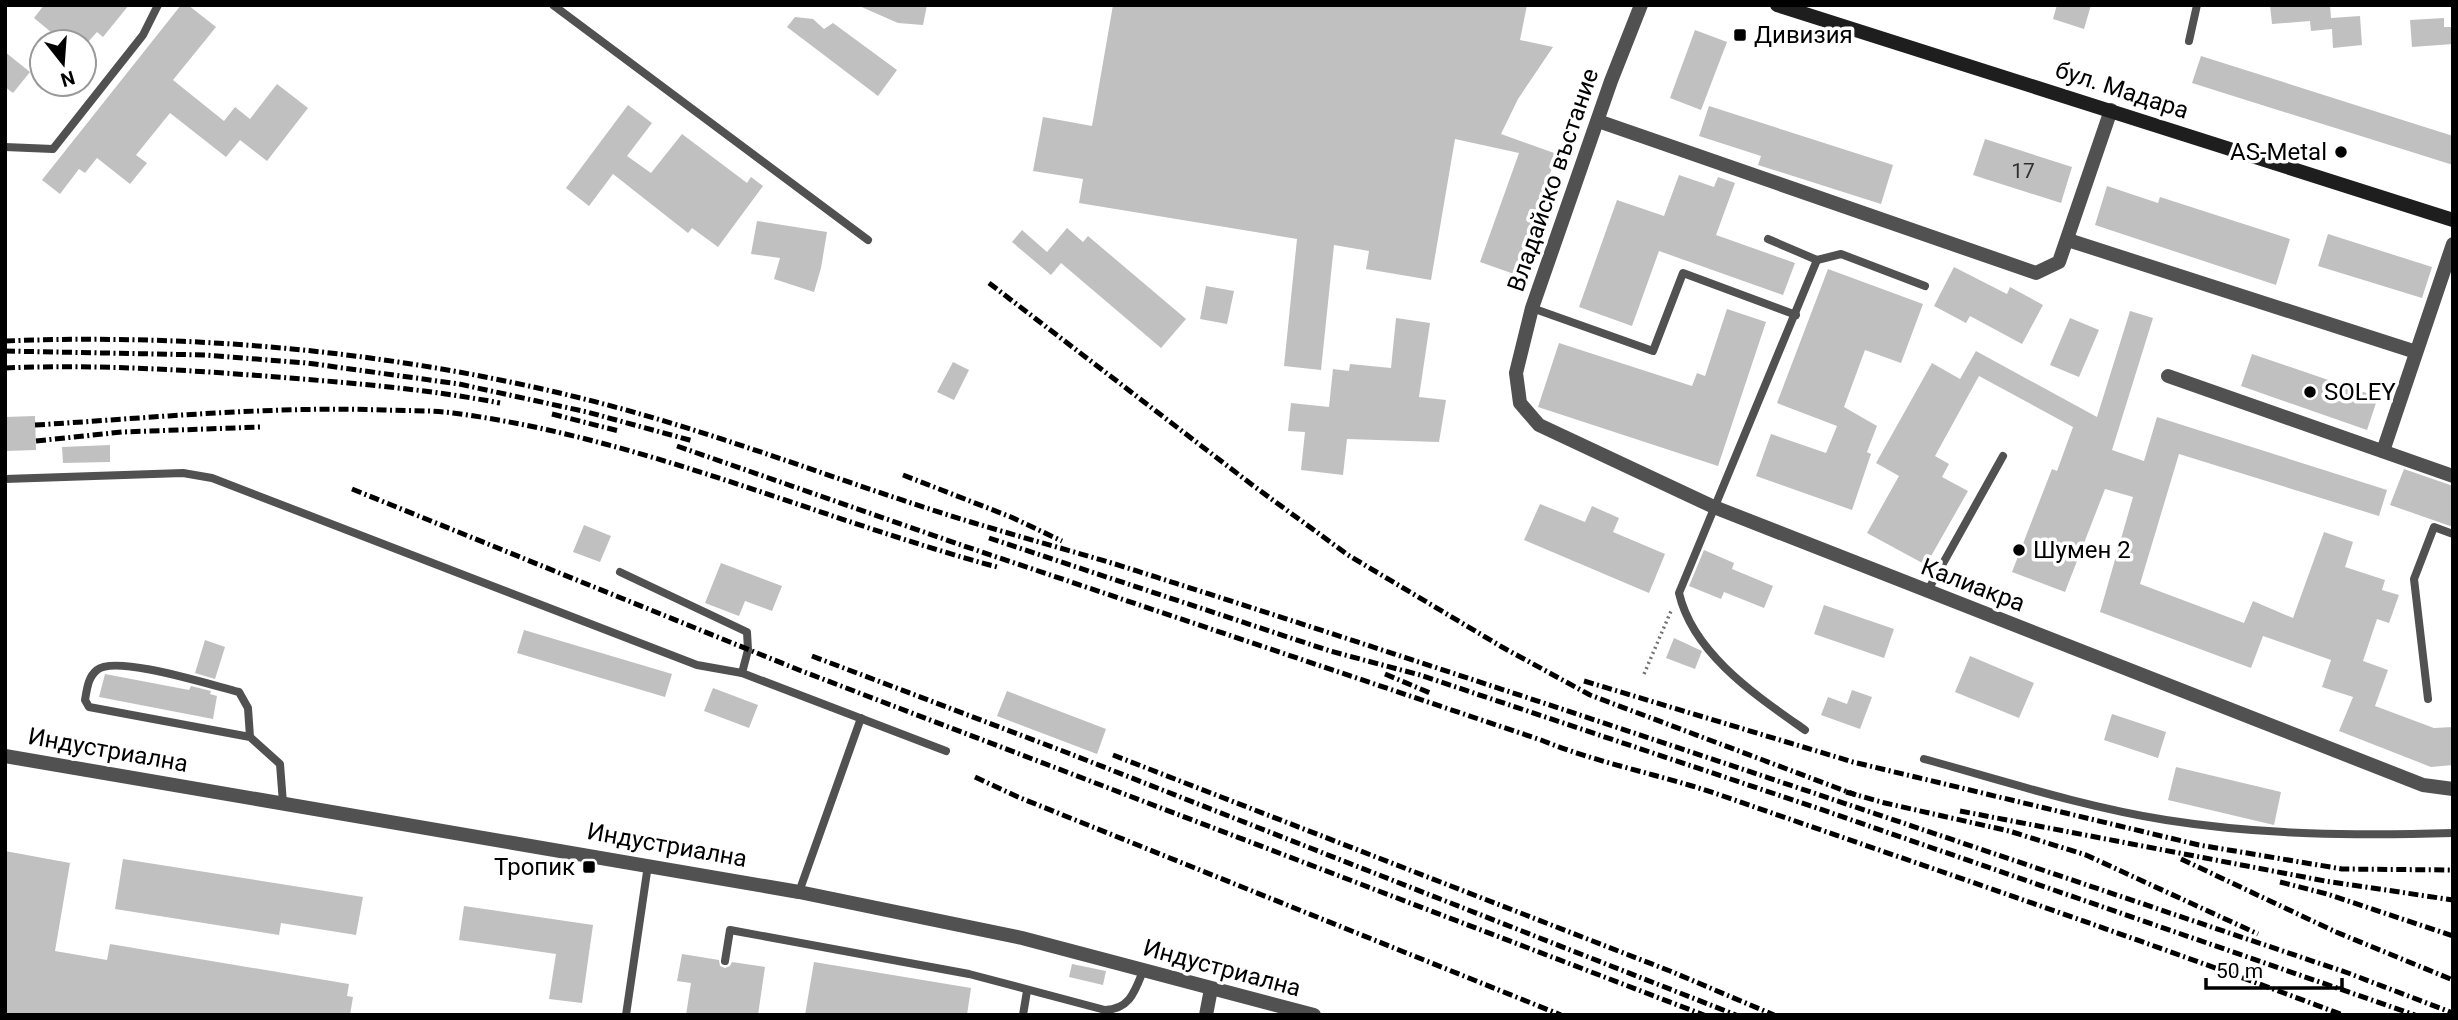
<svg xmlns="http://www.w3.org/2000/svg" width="2458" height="1020" font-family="Roboto,sans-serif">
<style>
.building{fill:#c0c0c0}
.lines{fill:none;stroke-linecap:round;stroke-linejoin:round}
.path{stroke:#737373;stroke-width:3.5;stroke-dasharray:2 3.5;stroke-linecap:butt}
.service{stroke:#515151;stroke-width:8}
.minor{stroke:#515151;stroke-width:14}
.secondary{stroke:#1e1e1e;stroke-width:14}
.rail{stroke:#000;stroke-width:5;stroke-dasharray:10 3.5 2 3.5;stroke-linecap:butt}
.poi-dot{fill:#000;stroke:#fff;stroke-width:2.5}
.labels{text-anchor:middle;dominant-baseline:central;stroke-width:7;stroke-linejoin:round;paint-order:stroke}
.number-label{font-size:21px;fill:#303030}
.poi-label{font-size:24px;fill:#000;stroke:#fff;text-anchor:start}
.street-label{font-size:24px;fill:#000;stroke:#fff}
</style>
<rect width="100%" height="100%" fill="#fff"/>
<g class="building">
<polygon points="44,5 129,5 103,37 97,32 88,42 63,42 34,18"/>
<polygon points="181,5 188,5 216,27 173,80 224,121 235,107 250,119 277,84 308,108 267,161 240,140 226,157 170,113 136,155 147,163 130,184 97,158 85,173 79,169 60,194 42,180"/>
<polygon points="857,5 927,5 923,25 898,23"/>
<polygon points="1113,5 1527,5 1520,40 1553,47 1518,99 1501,134 1557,154 1514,274 1480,262 1519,153 1455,139 1431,280 1366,269 1369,251 1334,245 1321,370 1284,366 1297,239 1079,203 1083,179 1033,171 1043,117 1092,126"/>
<polygon points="2057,5 2091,5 2084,29 2053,19"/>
<polygon points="2270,5 2330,5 2331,18 2360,16 2362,45 2333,48 2332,29 2311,31 2310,21 2272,24"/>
<polygon points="795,17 813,19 824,29 833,23 897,70 878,96 787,27"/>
<polygon points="2444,18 2444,27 2453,27 2453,44 2412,47 2410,20"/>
<polygon points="1695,30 1727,42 1701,110 1670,98"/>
<polygon points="5,52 30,72 13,93 5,87"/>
<polygon points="2201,56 2453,136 2453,165 2192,83"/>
<polygon points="628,105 652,123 627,156 651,173 682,134 747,183 751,177 763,186 718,247 692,228 688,233 613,174 589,206 566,188"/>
<polygon points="1709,106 1893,165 1881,204 1758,165 1761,156 1699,136"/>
<polygon points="1985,139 2072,167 2061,203 1973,175"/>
<polygon points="1679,175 1714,187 1718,177 1735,183 1716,235 1795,263 1783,295 1659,251 1632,326 1579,307 1617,200 1664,216"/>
<polygon points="2107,186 2158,203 2160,197 2290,239 2276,285 2095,225"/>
<polygon points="757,221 827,232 821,268 814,292 774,279 780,258 751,254"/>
<polygon points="1067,228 1083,242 1088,236 1186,319 1161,348 1061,263 1051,275 1012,242 1022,230 1047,252"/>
<polygon points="2328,234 2432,267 2422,298 2318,266"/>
<polygon points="1954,267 2007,294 2010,287 2043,305 2022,344 1970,316 1966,323 1934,306"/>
<polygon points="1828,269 1923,304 1901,363 1865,350 1844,407 1877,426 1867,452 1871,454 1852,510 1756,476 1771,434 1826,453 1837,426 1777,403"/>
<polygon points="1206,286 1234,291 1227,324 1200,319"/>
<polygon points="1727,309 1766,322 1718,466 1538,407 1559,343 1692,386 1697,373 1705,376"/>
<polygon points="2130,311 2153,318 2112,450 2144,461 2157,417 2387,490 2379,516 2179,454 2140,584 2244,623 2253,601 2293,618 2324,532 2353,542 2345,567 2385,580 2382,590 2399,595 2389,623 2377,619 2363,661 2388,670 2375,706 2434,728 2453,727 2453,765 2431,767 2339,731 2353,697 2322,687 2331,660 2263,636 2251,668 2100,612 2133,497 2105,489 2065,592 2012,572 2052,469 2057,471 2073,427 1979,376 1935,456 1949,464 1942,477 1968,491 1926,565 1867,533 1899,476 1876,463 1932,363 1960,379 1976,351 2097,417"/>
<polygon points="1396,318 1430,323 1419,397 1446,400 1439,442 1347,439 1343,475 1301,470 1305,432 1288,431 1291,403 1329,407 1333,369 1349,371 1350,364 1391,368"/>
<polygon points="2070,318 2099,330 2079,377 2050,365"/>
<polygon points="2252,354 2378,397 2367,430 2241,386"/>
<polygon points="953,362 969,370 954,400 937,392"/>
<polygon points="35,416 36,450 5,451 5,417"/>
<polygon points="110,445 110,462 63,463 62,447"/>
<polygon points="2404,469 2453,486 2453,527 2390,505"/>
<polygon points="1540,504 1585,522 1592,506 1619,518 1613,532 1665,554 1649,593 1524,540"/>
<polygon points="584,525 611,536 600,562 573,552"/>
<polygon points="1704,550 1734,563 1732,569 1773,586 1764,608 1724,592 1721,599 1689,586"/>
<polygon points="721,563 782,586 772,611 745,601 739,616 705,603"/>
<polygon points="1824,605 1894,629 1884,658 1814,634"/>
<polygon points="524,630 672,674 665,697 517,653"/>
<polygon points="1674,638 1702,651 1695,669 1666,658"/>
<polygon points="205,640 225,647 215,679 195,673"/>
<polygon points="1970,656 2034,683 2019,718 1955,692"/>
<polygon points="105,674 189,690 191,686 211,691 210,694 217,696 213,719 99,697"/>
<polygon points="713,688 758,705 749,728 704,711"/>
<polygon points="1852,690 1872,697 1860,729 1821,715 1828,697 1847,704"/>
<polygon points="1007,691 1106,729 1097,754 997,716"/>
<polygon points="2112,714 2166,732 2158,758 2104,740"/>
<polygon points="2176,767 2281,792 2274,825 2168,800"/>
<polygon points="5,851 70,863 55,951 107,960 110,944 349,984 347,996 353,997 350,1015 5,1015"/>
<polygon points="123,859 363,897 356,935 281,923 279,935 115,909"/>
<polygon points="464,906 593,925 582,1003 549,999 556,954 459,940"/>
<polygon points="682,954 719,960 720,966 725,968 730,966 732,962 765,967 758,1015 686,1015 691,983 677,981"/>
<polygon points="814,962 971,988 967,1015 805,1015"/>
<polygon points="1072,964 1106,971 1103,985 1069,977"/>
</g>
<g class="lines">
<polyline class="path" points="1644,674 1671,611"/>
<g class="service">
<polyline points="553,5 868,240"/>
<polyline points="2189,41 2197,5"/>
<polyline points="5,147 53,149 143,35 158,5"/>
<polyline points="1768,239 1817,260 1841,254 1925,286"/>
<polyline points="1532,308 1653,351 1683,273 1796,315"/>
<polyline points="5,479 183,473 212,478 697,665 742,673 946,751"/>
<polyline points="620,572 747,632 748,650 742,673"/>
<polyline points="1927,592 2003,456"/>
<polyline points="2428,699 2414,579 2434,527 2453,534"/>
<path d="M1805 730C1757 696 1693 654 1679 593L1817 260"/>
<path d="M250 737 89 707 85 700C87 689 88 677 97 670 115 654 214 686 239 692L248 708 250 737 280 764 283 803"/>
<path d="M1924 759C2004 781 2084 807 2166 820 2261 835 2357 836 2453 833"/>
<polyline points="799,892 861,718"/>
<path d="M725 961 730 930 969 974 1105 1010C1130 1009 1135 991 1143 971"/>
<polyline points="626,1015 648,865"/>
<polyline points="1023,1015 1027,991"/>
</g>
<g class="minor">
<polyline points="1641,5 1611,81 1532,308 1516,373 1520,403 1539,425 1714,507 2423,785 2453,789"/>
<polyline points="1598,121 2036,273 2059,262 2111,110"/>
<polyline points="2068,240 2416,352"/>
<polyline points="2168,376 2453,476"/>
<polyline points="2383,451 2453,244"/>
<polyline points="5,756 799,892 1022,938 1314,1015"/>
<polyline points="1206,1015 1211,989"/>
</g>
<polyline class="secondary" points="1777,5 2453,220"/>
<g class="rail">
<polyline points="989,283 1251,484 1348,555 1502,647 1590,695 1856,795"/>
<path d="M5 341C205 333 407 353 600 403 727 436 849 485 974 523 1021 537 1068 550 1115 564 1528 695 1938 835 2348 973L2453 1013"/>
<polyline points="5,351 205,355 307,363 459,384 587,412 693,441"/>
<path d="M5 368C96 364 188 370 277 377 352 383 427 389 500 403"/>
<polyline points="552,414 619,431"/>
<path d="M35 425C151 418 268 406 384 410 407 411 430 410 453 413 639 437 816 518 997 567"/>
<polyline points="36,441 122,432 261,427"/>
<path d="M677 446 964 546 1541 740C1600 764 1663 775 1723 796 1930 868 2138 938 2343 1015"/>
<polyline points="903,475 1011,517 1062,541"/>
<polyline points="352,489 799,670 1704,1015"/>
<polyline points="989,538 1330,651 1420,675 1817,808 2415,1015"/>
<polyline points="812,656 1068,753 1736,1015"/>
<polyline points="1385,674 1430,693"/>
<polyline points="1584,681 1853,762 2199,845 2342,869 2453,870"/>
<polyline points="1113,755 1670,971 1774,1015"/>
<polyline points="975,777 1018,797 1561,1015"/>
<polyline points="1846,792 1885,803 2009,831 2086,855 2258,934"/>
<polyline points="1960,811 2325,881 2453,900"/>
<polyline points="2181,859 2336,932 2453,980"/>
<polyline points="2280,882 2327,894 2453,936"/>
</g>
</g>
<g class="poi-dot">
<rect x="1733" y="28" width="14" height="14" rx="3.5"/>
<circle cx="2341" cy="152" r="7"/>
<circle cx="2310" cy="392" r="7"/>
<circle cx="2019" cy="550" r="7"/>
<rect x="582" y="860" width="14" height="14" rx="3.5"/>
</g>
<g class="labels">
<g class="number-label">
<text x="2023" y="171">17</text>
</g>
<g class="poi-label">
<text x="1754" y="35">Дивизия</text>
<text x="2327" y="152" text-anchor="end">AS-Metal</text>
<text x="2324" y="392">SOLEY</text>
<text x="2033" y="550">Шумен 2</text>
<text x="575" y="867" text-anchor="end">Тропик</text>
</g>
<g class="street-label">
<text transform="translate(2122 90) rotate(18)">бул. Мадара</text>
<text transform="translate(1553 180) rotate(-71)">Владайско въстание</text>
<text transform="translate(1973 585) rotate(21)">Калиакра</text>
<text transform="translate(108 750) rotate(10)">Индустриална</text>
<text transform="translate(667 845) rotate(10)">Индустриална</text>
<text transform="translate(1222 968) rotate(15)">Индустриална</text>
</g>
</g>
<rect width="2458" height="1020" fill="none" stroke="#000000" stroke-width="14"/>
<g transform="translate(63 63) rotate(163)"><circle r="33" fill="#ffffff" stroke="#999999" stroke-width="2"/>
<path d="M0-5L12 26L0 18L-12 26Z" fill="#000000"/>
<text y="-10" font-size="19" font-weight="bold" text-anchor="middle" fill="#000000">N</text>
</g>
<path d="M2206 978v10h136v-10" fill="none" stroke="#000000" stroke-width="3.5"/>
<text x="2216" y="978" font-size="21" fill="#000000" stroke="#ffffff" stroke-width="5" paint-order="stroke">50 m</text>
</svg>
